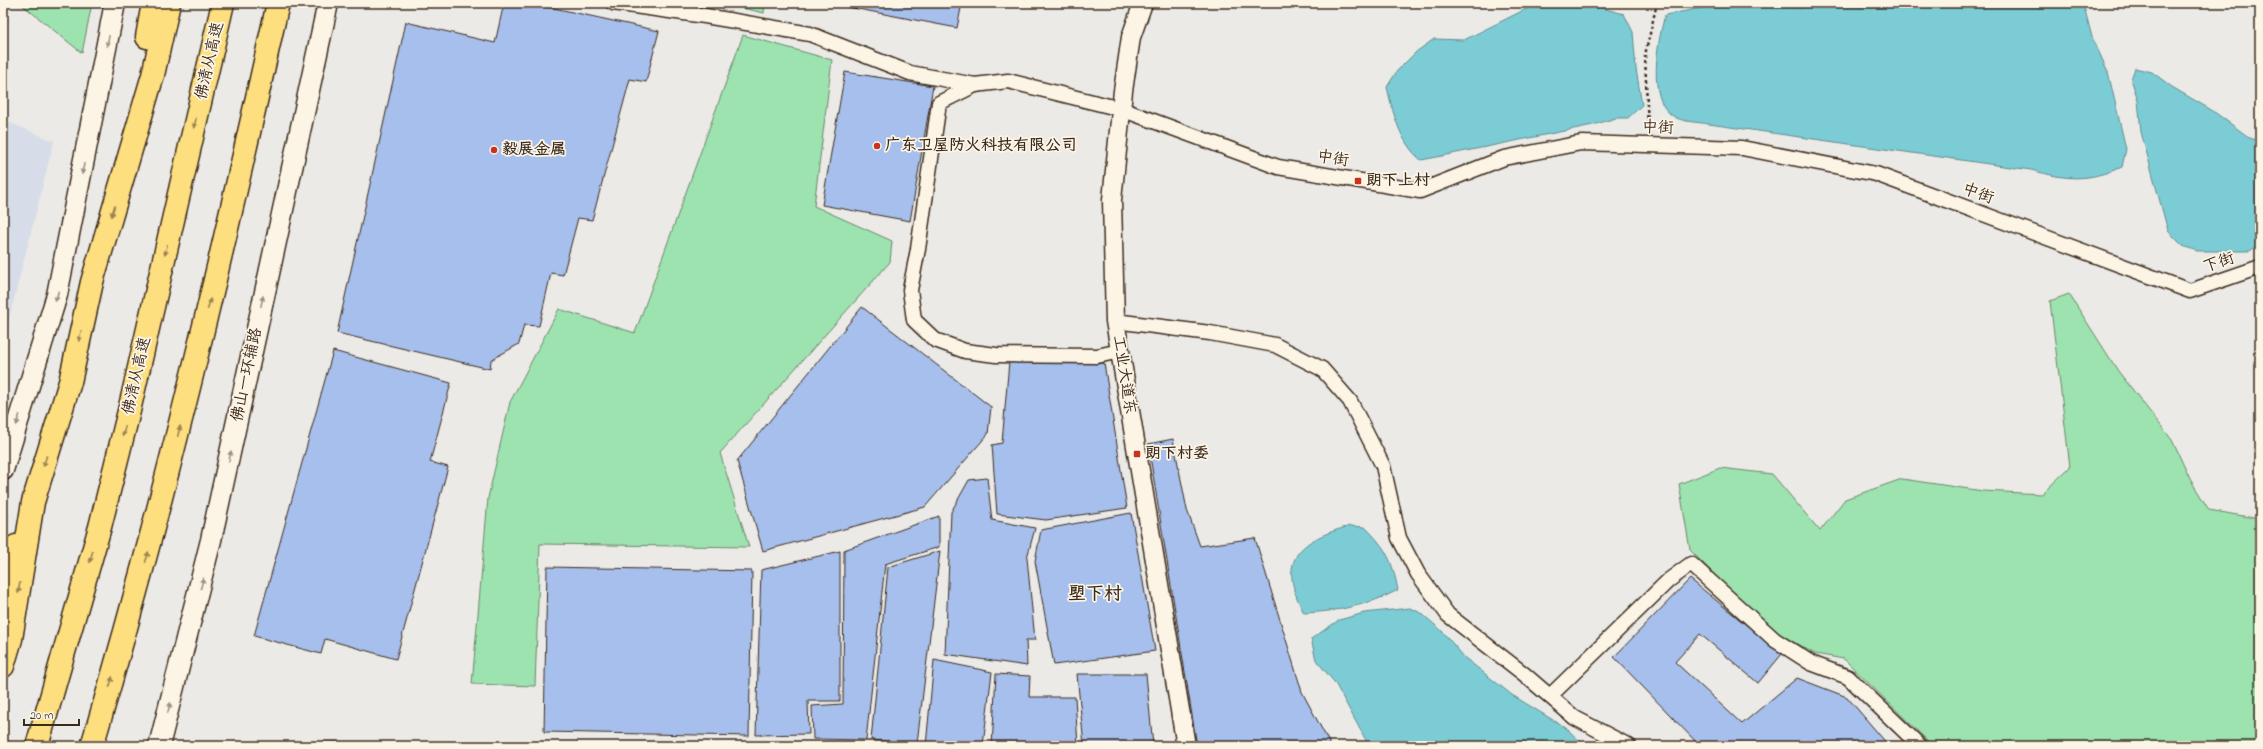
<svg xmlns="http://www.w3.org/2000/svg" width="2263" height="749" font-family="'Indie Flower','LXGW WenKai TC',sans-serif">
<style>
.built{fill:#d6dde8}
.green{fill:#9ce3b0;stroke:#6c8667}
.water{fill:#7cccd6;stroke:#628b8c}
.building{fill:#a6bfec;stroke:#3b2a1e}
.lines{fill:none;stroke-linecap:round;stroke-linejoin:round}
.minor-casing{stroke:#3b2a1e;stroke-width:17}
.tertiary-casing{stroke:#3b2a1e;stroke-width:21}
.secondary-casing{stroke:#3b2a1e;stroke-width:23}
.motorway-casing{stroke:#3b2a1e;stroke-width:25}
.path{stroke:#3b2a1e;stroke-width:2.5;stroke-dasharray:3 3;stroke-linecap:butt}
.minor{stroke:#fcf5e5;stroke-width:14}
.tertiary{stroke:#fcf5e5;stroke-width:18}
.secondary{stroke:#fcf5e5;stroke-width:20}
.motorway{stroke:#fddf80;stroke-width:22}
.oneway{fill:#9c9082}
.oneway2{fill:#9c844f}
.poi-dot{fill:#c8321e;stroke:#fcf5e5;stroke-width:1.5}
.labels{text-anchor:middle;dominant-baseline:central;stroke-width:3.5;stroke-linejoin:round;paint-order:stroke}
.street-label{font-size:16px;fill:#3b2a1e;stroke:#fcf5e5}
.poi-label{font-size:16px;font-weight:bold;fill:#3b2a1e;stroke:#fcf5e5;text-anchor:start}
.quarter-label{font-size:18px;font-weight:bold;fill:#3b2a1e;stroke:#fcf5e5}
</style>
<rect width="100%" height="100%" fill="#ebeae6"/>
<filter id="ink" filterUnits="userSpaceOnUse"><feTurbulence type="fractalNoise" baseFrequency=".025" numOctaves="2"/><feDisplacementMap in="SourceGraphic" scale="8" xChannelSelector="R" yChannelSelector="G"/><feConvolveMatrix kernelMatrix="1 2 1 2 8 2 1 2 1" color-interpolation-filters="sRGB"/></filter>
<g filter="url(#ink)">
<polygon class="built" points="3,120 54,141 3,343"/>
<g class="green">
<polygon points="20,3 92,3 82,53"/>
<polygon points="720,3 765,3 764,13"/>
<polygon points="743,35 832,60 814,206 892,241 890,262 720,453 749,547 540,544 535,686 472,684 488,498 510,402 559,309 635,333"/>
<polygon points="2069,294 2118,371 2172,440 2190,479 2209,510 2260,519 2260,746 1933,746 1844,659 1815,654 1767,627 1690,550 1679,484 1720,468 1772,474 1820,531 1845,499 1902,479 1983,491 2042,494 2070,467 2050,301"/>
</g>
<g class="water">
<path d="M1549 3 1591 5 1624 14 1633 32 1636 69 1642 105 1628 118H1616L1593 125 1437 157 1421 160C1400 143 1393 113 1387 87L1397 71 1416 52 1434 39 1464 40 1526 9Z"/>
<path d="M1824 3H2083L2092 37 2108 72 2126 149 2122 167C2086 182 2067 180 2031 170L1709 124C1698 122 1681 122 1673 116 1646 99 1658 40 1665 15L1722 4 1800 8Z"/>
<polygon points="2135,68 2152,72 2172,87 2213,111 2250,138 2260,142 2260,243 2250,251 2197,251 2183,246 2168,231 2141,132 2138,100 2131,79"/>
<path d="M1350 526 1365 527C1387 549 1392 560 1398 590 1370 605 1335 612 1304 613 1276 560 1298 540 1350 526Z"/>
<polygon points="1410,608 1421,613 1442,631 1465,658 1512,695 1566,728 1585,746 1369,746 1335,683 1316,660 1311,639 1339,620 1364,613"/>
</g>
<g class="building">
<polygon points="504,3 531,3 659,31 646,82 630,79 592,220 578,218 563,275 551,273 539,326 524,325 519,344 491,360 490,369 337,333 406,22 495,43"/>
<polygon points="827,3 962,3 957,28"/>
<polygon points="845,72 933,86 910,221 822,205"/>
<polygon points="862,307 991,407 988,434 925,507 763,551 737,461"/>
<polygon points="333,351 451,383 430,462 448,467 396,659 325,639 321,654 254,636"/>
<polygon points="1009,361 1104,363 1127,508 1046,520 997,514 992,445 1002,443"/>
<polygon points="1173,439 1187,510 1200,546 1255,538 1302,692 1331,746 1197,746 1148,444"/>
<polygon points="987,478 992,520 1035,528 1027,558 1035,640 1026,640 1027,666 945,654 951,512 969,480"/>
<polygon points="1131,513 1155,651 1054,665 1035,561 1041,530"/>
<polygon points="939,516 939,547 885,564 866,740 813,739 812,706 843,704 844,550"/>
<polygon points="840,551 840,701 808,701 809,734 756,735 761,570"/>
<polygon points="940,551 917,743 871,740 888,567"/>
<polygon points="547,567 752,571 749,736 544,732"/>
<polygon points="1690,579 1782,654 1758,683 1700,634 1675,662 1742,724 1797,678 1847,697 1889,746 1700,746 1614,657"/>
<polygon points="934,660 992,672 983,745 926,746"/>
<polygon points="996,674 1030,676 1029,697 1075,697 1078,746 992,746"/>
<polygon points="1077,674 1146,674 1153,746 1084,746"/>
<polygon points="337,742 335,746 226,746 226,745"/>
</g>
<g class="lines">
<g class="minor-casing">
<g id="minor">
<polyline points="613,3 705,16 810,34 910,73 975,85"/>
<polyline points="1115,321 1210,333 1275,345 1322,369 1350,401 1383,466 1399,538 1418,574 1448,615 1524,674 1575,718 1629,746"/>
<polyline points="1120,351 1097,356 996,355 965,351 935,340 914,320 910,290 918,249 939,103 975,85 1008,81 1121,109 1278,167 1420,191 1504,158 1581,143 1742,148 1876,174 2190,291 2260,267"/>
<polyline points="1550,696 1669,580 1691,564 1775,640 1811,663 1848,677 1920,746"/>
</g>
</g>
<g class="tertiary-casing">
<polyline id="tertiary" points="1143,3 1131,37 1123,91 1112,200 1115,321 1186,746"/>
</g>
<g class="secondary-casing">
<g id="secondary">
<polyline points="3,470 57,295 115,3"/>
<polyline points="159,746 211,540 328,3"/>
</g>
</g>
<g class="motorway-casing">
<g id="motorway">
<polyline points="147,37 153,3"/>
<polyline points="3,581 16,546"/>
<polyline points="3,666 11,639 33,502 70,382 92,282 153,75 169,3"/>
<polyline points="37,746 100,527 129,411 223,3"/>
<path d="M92 746C165 501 223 252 278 3"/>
</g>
</g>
<polyline class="path" points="1648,130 1645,55 1657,3"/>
<use href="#minor" class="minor"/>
<use href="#tertiary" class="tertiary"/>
<use href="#secondary" class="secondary"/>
<use href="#motorway" class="motorway"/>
</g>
<defs><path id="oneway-solid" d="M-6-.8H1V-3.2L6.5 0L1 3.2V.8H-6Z"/></defs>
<g class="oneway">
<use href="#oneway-solid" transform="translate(108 41) rotate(101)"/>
<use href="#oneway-solid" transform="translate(83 169) rotate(101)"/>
<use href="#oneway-solid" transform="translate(57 296) rotate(105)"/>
<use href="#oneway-solid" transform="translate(262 301) rotate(-78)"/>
<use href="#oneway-solid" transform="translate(18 420) rotate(107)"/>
<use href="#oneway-solid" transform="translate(230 456) rotate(-78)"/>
<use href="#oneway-solid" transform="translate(202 583) rotate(-77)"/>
<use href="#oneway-solid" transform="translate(169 708) rotate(-75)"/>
</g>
<g class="oneway2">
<use href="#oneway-solid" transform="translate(195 123) rotate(103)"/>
<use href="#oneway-solid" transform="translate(113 211) rotate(107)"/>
<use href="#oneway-solid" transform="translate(166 250) rotate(103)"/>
<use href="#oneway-solid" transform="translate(209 304) rotate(-76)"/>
<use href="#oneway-solid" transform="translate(80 336) rotate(103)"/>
<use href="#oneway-solid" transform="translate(124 431) rotate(104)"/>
<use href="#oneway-solid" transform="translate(179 431) rotate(-76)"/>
<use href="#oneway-solid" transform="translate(45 461) rotate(107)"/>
<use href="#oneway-solid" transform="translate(91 557) rotate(106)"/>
<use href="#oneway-solid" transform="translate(147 557) rotate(-74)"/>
<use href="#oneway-solid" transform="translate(19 588) rotate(99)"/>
<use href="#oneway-solid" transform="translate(111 682) rotate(-74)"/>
</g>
</g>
<g class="poi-dot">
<circle cx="877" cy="146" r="4"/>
<circle cx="494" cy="150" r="4"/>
<rect x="1354" y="177" width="8" height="8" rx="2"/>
<rect x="1133" y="450" width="8" height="8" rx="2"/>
</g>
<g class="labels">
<g class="street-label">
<text transform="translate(210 61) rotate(-77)">佛清从高速</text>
<text transform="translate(1658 128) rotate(2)">中街</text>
<text transform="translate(1333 159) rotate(9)">中街</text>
<text transform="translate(1978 194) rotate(20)">中街</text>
<text transform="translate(2219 263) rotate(-19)">下街</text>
<text transform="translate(247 375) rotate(-78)">佛山一环辅路</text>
<text transform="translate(1124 375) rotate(81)">工业大道东</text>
<text transform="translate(137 376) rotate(-77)">佛清从高速</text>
</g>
<g class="poi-label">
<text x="885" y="146">广东卫屋防火科技有限公司</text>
<text x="502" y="150">毅展金属</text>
<text x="1366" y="181">朗下上村</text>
<text x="1145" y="454">朗下村委</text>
</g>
<g class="quarter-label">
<text x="1095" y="595">塱下村</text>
</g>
</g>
<rect width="2263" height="749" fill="none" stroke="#fcf5e5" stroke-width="16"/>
<rect x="8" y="8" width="2247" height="733" fill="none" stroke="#3b2a1e" stroke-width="1.5" filter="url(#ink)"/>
<path d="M24 719v6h55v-6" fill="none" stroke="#3b2a1e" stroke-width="2"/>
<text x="30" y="719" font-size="12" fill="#3b2a1e" stroke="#fcf5e5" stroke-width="3" paint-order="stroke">20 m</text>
</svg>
